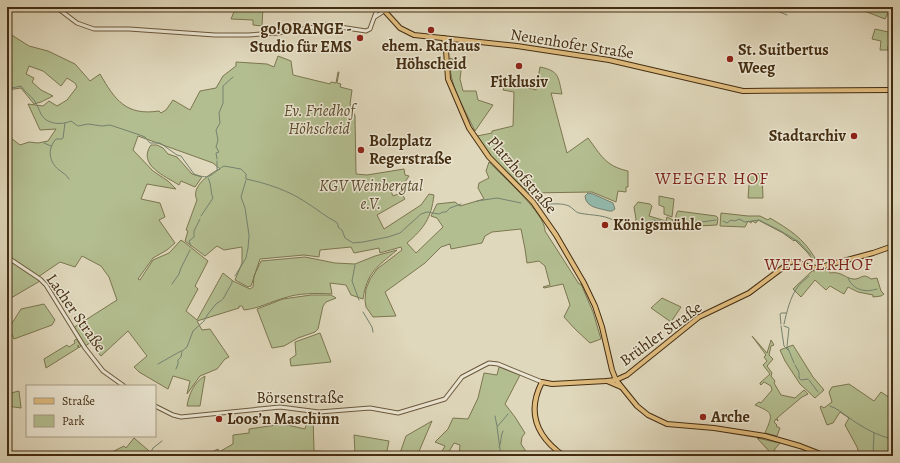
<svg xmlns="http://www.w3.org/2000/svg" width="900" height="463" font-family="Alegreya,serif">
<style>
.green{fill:#b3be90;stroke:#7c7650}
.water{fill:#94baaf;stroke:#748270}
.lines{fill:none;stroke-linecap:round;stroke-linejoin:round}
.stream{stroke:#748270;stroke-width:1}
.minor-casing{stroke:#6b583c;stroke-width:5}
.major-casing{stroke:#442d11;stroke-width:6}
.minor{stroke:#ebe6d3;stroke-width:3}
.major{stroke:#e0bc7e;stroke-width:4}
.poi-dot{fill:#8f2418;stroke:#ebe6d3;stroke-width:1.5}
.labels{text-anchor:middle;dominant-baseline:central;stroke-width:3;stroke-linejoin:round;paint-order:stroke}
.poi-label{font-size:16px;font-weight:bold;fill:#442d11;stroke:#ebe6d3;text-anchor:start}
.street-label{font-size:16px;fill:#442d11;stroke:#ebe6d3}
.park-label{font-size:16px;font-style:italic;fill:#5a4a2a;stroke:#ebe6d3}
.neighbourhood-label{font-size:17px;letter-spacing:1px;fill:#7a1f14;stroke:#ebe6d3}
</style>
<rect width="100%" height="100%" fill="#e0d8bc"/>
<filter id="stains"><feTurbulence type="fractalNoise" baseFrequency=".005" numOctaves="4"/><feColorMatrix values="0 0 0 0 .2 0 0 0 0 .09 0 0 0 0 .02 0 0 0 .5 -.17"/></filter>
<radialGradient id="worn" r=".72"><stop offset=".6" stop-color="#630" stop-opacity="0"/><stop offset="1" stop-color="#630" stop-opacity=".3"/></radialGradient>
<g class="green">
<polygon points="236,7 263,7 262,26 253,25 253,20 231,19"/>
<polygon points="854,7 875,7 883,10 884,7 893,7 893,13 889,11 885,19"/>
<polygon points="875,29 893,33 893,46 888,46 888,50 880,50 881,41 872,39"/>
<path d="M7 32 29 46 48 51 75 64 90 81 100 74C115 100 126 116 159 111L161 113 166 110 173 100 190 110 200 91 216 88 223 76 236 66V62L267 64 274 67 278 56 291 61 293 75 330 84 331 82 336 83 338 72H339L337 83 341 84 340 87 352 90 350 104 354 110 353 111 355 116 356 174 367 175 404 169 405 175 409 176 405 182 390 189 393 196 401 193 405 199 377 215 384 229 421 205 429 194 434 195C431 219 424 228 407 243L416 253 443 227 437 218 431 216 437 204 455 202 460 206 484 199 478 188 479 183 489 178 486 171 489 162C501 175 546 214 545 231L579 284H581L593 312 601 339 590 343 575 329 564 317 570 305 563 284 544 288 543 287 550 285 545 266 539 261 527 263 525 249 521 229 492 232 485 236 482 243 451 249 450 244 441 247 425 263 385 292 396 316 373 317 366 307 365 300 366 289 370 279 377 269 402 250 401 247 380 253 379 248 354 253 351 247 320 250 319 257 304 255 260 259 251 286 248 287 235 280 242 263V247L224 250 217 246 205 256 185 241 188 231 186 230 197 200C190 187 210 173 220 169L213 163 138 136 133 150 153 171 168 181 176 189 147 184 141 199 160 203 165 217 159 220 175 243 167 250 153 258 138 279 140 280 153 260 169 253 181 240 184 242 208 261 195 286 198 289 186 311 197 320 223 273 233 281 250 289 253 287 254 276 261 261 305 257 335 263 355 264 375 256 397 250C377 267 367 272 363 299L351 295 346 285 330 283 332 294C316 293 299 293 284 298 270 302 260 308 244 310L242 306H239V308L197 321 202 330 210 329 229 357 225 359 217 369 200 376 187 394 190 381 173 376 168 389 139 372 134 367 147 356 128 331 101 356 96 350 100 346 96 339 85 346 73 328 117 300 109 277 101 266 82 256 75 267 60 262 38 277 7 255V135L20 145 29 142 38 143 48 141 56 129 40 130 28 104 43 106 49 101 57 106 67 100 77 87 75 83 67 78 61 86 43 71 29 66 26 74 34 78 32 82 41 90 53 96 41 102 34 104 21 88 7 90Z"/>
<path d="M450 58 462 63 460 79 463 91H476L478 100 493 105 475 131C464 108 448 84 450 58Z"/>
<path d="M540 67C559 71 558 76 562 94L551 93 567 153 588 138C601 155 605 166 628 171V187H626V192L618 191 616 202 592 192 529 193 491 156 477 136 492 133V131L513 126 514 92 503 90 506 81 536 90Z"/>
<path d="M151 145H157L163 148 168 154 177 157 192 174 202 177 195 187 181 181 179 185C165 176 137 165 151 145Z"/>
<polygon points="750,173 762,174 763,198 748,198"/>
<polygon points="659,196 674,199 672,217 664,214 664,207 659,205"/>
<path d="M638 202 650 204 652 206 649 216 666 221 667 217 673 220V226C659 225 648 225 635 230L633 226 636 219 634 207Z"/>
<path d="M678 211 716 216 718 218 717 225 678 227C675 223 675 214 678 211Z"/>
<path d="M721 213 748 216H760L768 220 770 218C790 230 803 238 815 258L813 260 807 252 795 240 794 241 783 233 758 220 756 223 752 221 751 223 748 221 745 227 720 226Z"/>
<polygon points="7,258 40,281 11,298 7,294"/>
<path d="M828 268 830 273C841 271 845 278 853 279 861 280 862 272 871 279L877 278 881 291 884 294 881 296 873 297V295L858 292 848 287 844 294 830 286 826 290 815 280 801 297 793 289 812 271 822 270Z"/>
<polygon points="311,295 331,295 336,298 326,302 323,306 318,329 315,332 298,338 284,346 272,348 257,309 283,299"/>
<polygon points="662,298 681,307 671,322 651,308"/>
<polygon points="44,304 55,320 52,325 14,339 9,328 21,309"/>
<polygon points="320,333 331,362 291,366 290,359 296,355 295,342"/>
<path d="M752 336 767 353 771 340 774 345 771 346 769 355 773 359 767 366 772 373 771 376 775 381 774 383 781 395 795 398 804 390 808 394 802 397 777 418 778 421 776 419 774 422 777 425 776 426 780 428 777 436 765 433C773 414 774 413 755 405L759 402 761 403 772 390 771 386 764 382 761 385 760 384V383L770 374 763 365 767 361 764 357 766 355Z"/>
<polygon points="76,339 81,346 79,348 78,345 78,348 46,368 44,359 67,345 69,347 75,343 74,341"/>
<polygon points="793,345 813,377 824,390 815,398 800,384 785,361 780,350"/>
<polygon points="499,367 520,375 505,404 515,417 525,433 522,437 521,444 529,456 459,456 460,445 454,443 447,455 441,453 445,446 435,442 448,429 453,418 468,419 478,398 484,373 497,375"/>
<path d="M205 376 200 406H187C189 394 194 382 205 376Z"/>
<polygon points="849,384 874,401 881,392 893,400 893,456 860,456 857,447 845,425 849,418 840,412 833,423 827,425 820,407 821,406 824,408 832,402 829,392 832,387"/>
<polygon points="19,391 21,408 7,406 7,394"/>
<polygon points="309,413 313,414 314,451 336,452 338,456 204,456 218,449 219,452 233,444 233,435 249,433 249,429 283,424 305,429"/>
<polygon points="432,421 417,456 399,456 406,436"/>
<polygon points="354,435 389,441 386,456 369,456 369,452 355,453"/>
<polygon points="134,438 148,450 150,452 149,456 104,456 124,446 126,448"/>
<polygon points="757,438 780,443 774,450 782,456 765,456 769,451"/>
</g>
<path class="water" d="M588 193 593 194 613 203 615 209 612 211H609C599 208 586 208 585 196Z"/>
<g class="lines">
<g class="stream">
<polyline points="768,7 787,15"/>
<path d="M7 89 21 86C25 92 30 95 34 100 37 104 39 110 41 114 47 125 62 125 71 121L78 126 88 124 102 126 110 125 140 135 145 137 150 143H160L177 155 181 156 194 174C212 181 211 173 224 166L241 169 246 174V179C266 183 290 191 307 203 317 209 326 217 336 222L338 224V227L342 230 345 238 353 243 363 242 388 237 400 233 421 214 427 212 439 214 443 212H446L450 208 461 204"/>
<path d="M65 123 63 138 62 139H56C47 149 49 162 59 170 63 173 67 175 69 179"/>
<polyline points="44,143 51,146"/>
<polyline points="217,159 216,153 219,152 216,147 218,140 216,130 220,123 219,113 223,103 223,86 233,77"/>
<polyline points="217,170 217,161"/>
<polyline points="477,201 497,198 521,203"/>
<path d="M547 204C554 204 562 203 569 206 573 208 575 212 579 213 593 216 606 214 618 223"/>
<path d="M201 216 213 198C210 191 212 185 208 178"/>
<polyline points="723,221 727,223 731,220 735,221 739,219 745,222 759,220 779,230 799,242 811,255"/>
<polyline points="623,225 629,226 653,220 670,223"/>
<polyline points="679,225 716,220"/>
<polyline points="191,246 189,241 194,237 194,231 200,219"/>
<polyline points="355,265 352,281 359,300"/>
<polyline points="235,276 246,258 248,248 249,236 248,228 245,208 241,197 246,180"/>
<path d="M848 278C853 290 865 293 877 289"/>
<polyline points="172,284 179,274 181,268 190,250"/>
<polyline points="223,299 232,283 232,281"/>
<polyline points="363,312 372,327 373,332"/>
<polyline points="781,324 780,314 781,313 786,313"/>
<path d="M784 324C787 311 790 298 797 288 800 283 805 280 809 276"/>
<polyline points="781,326 784,346 788,350"/>
<polyline points="784,326 789,328 787,346 794,363"/>
<polyline points="158,364 181,351"/>
<polyline points="795,365 799,372 799,378 801,380 808,379"/>
<polyline points="176,369 178,364 178,360 181,357 182,351 187,347 193,331 204,321 208,314 216,304 222,300"/>
<polyline points="809,380 818,392"/>
<path d="M830 406C837 408 842 413 848 417 862 427 877 436 893 439"/>
<polyline points="495,416 497,426"/>
<path d="M499 447C502 443 500 436 503 431"/>
<polyline points="149,456 153,448 162,441"/>
<polyline points="501,456 497,427 508,414"/>
<polyline points="873,456 874,433"/>
</g>
<g class="minor-casing">
<g id="minor">
<polyline points="56,7 77,23 94,29 129,29 215,35 248,35 278,33 327,25 366,31 370,29 371,26 378,7"/>
<polyline points="375,17 384,11"/>
<polyline points="7,257 40,279 46,285 85,348 103,371 124,386"/>
<polyline points="155,406 173,415 181,417 280,407 319,412 370,408 398,413 445,399 462,377 483,366 489,363 498,364 542,382"/>
</g>
</g>
<g class="major-casing">
<g id="major">
<polyline points="381,7 400,28 414,35 517,46 609,60 743,91 893,90"/>
<polyline points="444,38 446,50 448,79 469,128 489,157 533,202 556,235 584,283 595,306 602,327 612,370 616,380 637,406 648,415 667,424 714,428 765,436 800,446 826,456"/>
<polyline points="607,381 621,387"/>
<path d="M564 456C537 437 526 413 542 382L552 384 606 381 616 380 627 375 699 317 749 293 789 263 794 261 810 267 817 268 873 253 893 246"/>
</g>
</g>
<use href="#minor" class="minor"/>
<use href="#major" class="major"/>
</g>
<g class="poi-dot">
<circle cx="431" cy="30" r="4"/>
<circle cx="360" cy="38" r="4"/>
<circle cx="730" cy="59" r="4"/>
<circle cx="519" cy="66" r="4"/>
<circle cx="854" cy="136" r="4"/>
<circle cx="361" cy="150" r="4"/>
<circle cx="605" cy="225" r="4"/>
<circle cx="703" cy="417" r="4"/>
<circle cx="219" cy="419" r="4"/>
</g>
<g class="labels">
<g class="poi-label">
<text x="352" y="29" text-anchor="end">go!ORANGE -<tspan x="352" dy="18">Studio für EMS</tspan></text>
<text x="431" y="46" text-anchor="middle">ehem. Rathaus<tspan x="431" dy="18">Höhscheid</tspan></text>
<text x="738" y="50">St. Suitbertus<tspan x="738" dy="18">Weeg</tspan></text>
<text x="519" y="82" text-anchor="middle">Fitklusiv</text>
<text x="846" y="136" text-anchor="end">Stadtarchiv</text>
<text x="369" y="141">Bolzplatz<tspan x="369" dy="18">Regerstraße</tspan></text>
<text x="613" y="225">Königsmühle</text>
<text x="711" y="417">Arche</text>
<text x="227" y="419">Loos’n Maschinn</text>
</g>
<g class="street-label">
<text transform="translate(572 44) rotate(9)">Neuenhofer Straße</text>
<text transform="translate(522 175) rotate(49)">Platzhofstraße</text>
<text transform="translate(76 313) rotate(55)">Lacher Straße</text>
<text transform="translate(661 334) rotate(-36)">Brühler Straße</text>
<text x="300" y="398">Börsenstraße</text>
</g>
<g class="park-label">
<text x="319" y="111">Ev. Friedhof<tspan x="319" dy="18">Höhscheid</tspan></text>
<text x="371" y="186">KGV Weinbergtal<tspan x="371" dy="18">e.V.</tspan></text>
</g>
<g class="neighbourhood-label">
<text x="712" y="178">WEEGER HOF</text>
<text x="819" y="264">WEEGERHOF</text>
</g>
</g>
<rect width="900" height="463" fill="none" stroke="#e0d8bc" stroke-width="24"/>
<rect x="8" y="8" width="884" height="447" fill="none" stroke="#442d11" stroke-width="2"/>
<rect x="12" y="12" width="876" height="439" fill="none" stroke="#442d11"/>
<rect x="26" y="385" width="130" height="52" fill="#ebe6d3" stroke="#a89c85"/>
<rect x="34" y="398" width="20" height="6" fill="#e0bc7e" stroke="#a89c85"/>
<text x="62" y="405" font-size="12" fill="#442d11">Straße</text>
<rect x="34" y="415" width="20" height="12" fill="#b3be90" stroke="#a89c85"/>
<text x="62" y="425" font-size="12" fill="#442d11">Park</text>
<rect width="100%" height="100%" filter="url(#stains)"/>
<rect width="100%" height="100%" fill="url(#worn)"/>
</svg>
